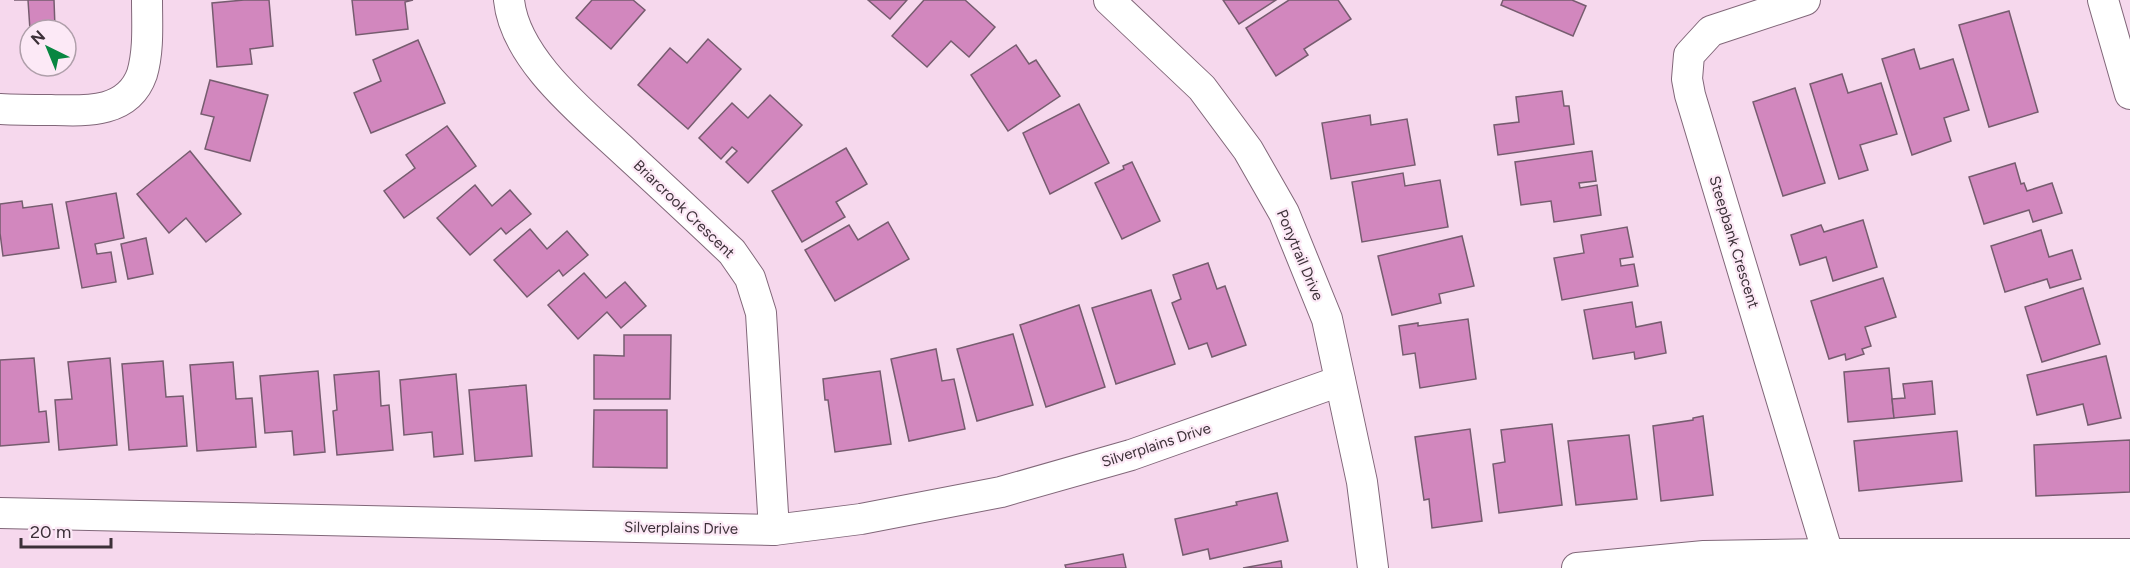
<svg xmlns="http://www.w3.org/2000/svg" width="2130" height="568" font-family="Figtree,sans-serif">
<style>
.building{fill:#d287be;stroke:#765c6f;stroke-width:1.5}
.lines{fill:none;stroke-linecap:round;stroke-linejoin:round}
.street-casing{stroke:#816779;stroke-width:32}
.street{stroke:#fff;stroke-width:30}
.labels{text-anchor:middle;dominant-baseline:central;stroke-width:4.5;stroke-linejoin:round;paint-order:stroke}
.street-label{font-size:15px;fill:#3c3038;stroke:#fce9f6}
</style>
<rect width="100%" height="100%" fill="#f6d8ed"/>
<g class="building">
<polygon points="14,0 54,0 55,28 30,30 28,0"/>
<polygon points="244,0 269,0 273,46 250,49 252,64 217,67 212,3"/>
<polygon points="352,0 413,0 405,2 408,29 356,35"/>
<polygon points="592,0 633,0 645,10 611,49 576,18"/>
<polygon points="868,0 907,0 890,19"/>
<polygon points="924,0 965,0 995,27 969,57 951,41 927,67 892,36"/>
<polygon points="1223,0 1276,0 1239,24"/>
<polygon points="1289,0 1338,0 1351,19 1304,49 1308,55 1276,76 1246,28"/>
<polygon points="1503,0 1572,0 1586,6 1573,36 1501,5"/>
<polygon points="2009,11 2038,112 1989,127 1959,25"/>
<polygon points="708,39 741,69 688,129 638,85 670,48 687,63"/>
<polygon points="418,40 445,103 371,133 354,93 381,81 373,60"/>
<polygon points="1016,45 1029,64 1036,60 1060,96 1008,131 971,75"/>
<polygon points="1914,49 1920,69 1953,59 1969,110 1944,118 1951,141 1912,155 1882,59"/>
<polygon points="1842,74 1848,93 1881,83 1897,134 1860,145 1868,170 1839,179 1810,84"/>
<polygon points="210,80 268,95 250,161 205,149 214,117 201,114"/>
<polygon points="1795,88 1825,183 1783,196 1753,102"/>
<polygon points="1562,91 1564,106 1569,106 1574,144 1498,155 1494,125 1519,122 1516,97"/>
<polygon points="770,95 802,125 748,183 726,162 737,151 732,147 721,159 699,138 732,103 748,118"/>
<polygon points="1079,104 1109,163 1050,194 1023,133"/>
<polygon points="1370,115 1371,125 1407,119 1415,165 1331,179 1322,123"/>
<polygon points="447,126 476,166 404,218 384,191 415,168 406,155"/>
<polygon points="846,148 867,184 836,202 845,217 802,242 772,191"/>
<polygon points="190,151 241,214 206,242 186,218 169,233 137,194"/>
<polygon points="1592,151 1596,181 1579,183 1580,188 1597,185 1601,215 1554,222 1551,201 1521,205 1515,162"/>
<polygon points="1132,162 1160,221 1122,239 1095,183 1124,169 1123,166"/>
<polygon points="2015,163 2021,184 2024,183 2027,191 2052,183 2062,213 2033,222 2029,210 1984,224 1969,177"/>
<polygon points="1403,173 1405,186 1440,180 1448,227 1362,242 1352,182"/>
<polygon points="475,185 492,206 510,190 531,214 506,234 501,228 470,255 437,218"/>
<polygon points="116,193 124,238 95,244 97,254 111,252 116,282 82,288 66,202"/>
<polygon points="22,201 23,208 52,204 59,248 3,256 0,233 0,204"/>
<polygon points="1863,220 1877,267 1833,281 1826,257 1800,265 1791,235 1821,225 1824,232"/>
<polygon points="888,222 909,259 835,301 805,250 849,225 858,240"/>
<polygon points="1627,227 1633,257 1620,259 1621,266 1634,264 1638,286 1562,300 1554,258 1584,253 1581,235"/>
<polygon points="530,229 547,249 567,231 588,255 563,276 559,270 527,297 494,260"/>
<polygon points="2041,230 2049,257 2072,250 2081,279 2050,288 2047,279 2005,292 1991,246"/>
<polygon points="1462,236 1474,286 1439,294 1441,303 1392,315 1378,256"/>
<polygon points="146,238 153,274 128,279 121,244"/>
<polygon points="1208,263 1217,289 1225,286 1246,345 1212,357 1207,343 1189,349 1172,303 1181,299 1173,275"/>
<polygon points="584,273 606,298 625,282 646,306 621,328 607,312 578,339 548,305"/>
<polygon points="1883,278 1896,317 1865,327 1871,346 1862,349 1864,354 1846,360 1845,354 1829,359 1811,301"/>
<polygon points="2083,288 2100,344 2042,362 2025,307"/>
<polygon points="1151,290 1175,364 1116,384 1092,308"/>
<polygon points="1632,302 1636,327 1661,322 1666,353 1635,359 1634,352 1593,359 1584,310"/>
<polygon points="1079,305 1105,387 1046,407 1020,325"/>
<polygon points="1468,319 1476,379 1420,388 1415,353 1403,355 1399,326 1418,323 1418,326"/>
<polygon points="1013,334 1033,405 977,421 957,349"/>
<polygon points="624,335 671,335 670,399 594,399 594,355 624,356"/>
<polygon points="936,349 942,381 954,379 965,429 909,441 891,359"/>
<polygon points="2106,356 2121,418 2088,425 2083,404 2037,415 2027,375"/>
<polygon points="34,358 39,412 46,411 49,442 0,446 0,360"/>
<polygon points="110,358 117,445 59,450 55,400 72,399 68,362"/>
<polygon points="163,361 166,397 183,396 187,446 129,450 122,364"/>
<polygon points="233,362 236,399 252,398 256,447 197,451 190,365"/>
<polygon points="1889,368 1894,418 1848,422 1844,372"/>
<polygon points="318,371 325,452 294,455 292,431 265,433 260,376"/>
<polygon points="379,371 381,406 389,405 393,450 337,455 333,411 337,410 334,375"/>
<polygon points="880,371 891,444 835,452 828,400 825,400 823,379"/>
<polygon points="456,374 463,454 434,457 432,432 404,435 400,380"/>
<polygon points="1932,381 1935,414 1894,418 1892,399 1905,398 1903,384"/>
<polygon points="526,385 532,456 475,461 469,390"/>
<polygon points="594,410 667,410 667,468 593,467"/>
<polygon points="1703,416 1713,495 1661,501 1653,426 1693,420 1693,418"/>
<polygon points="1552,424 1562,505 1499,513 1493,464 1505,462 1501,430"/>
<polygon points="1470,429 1482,521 1432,528 1429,499 1424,500 1415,437"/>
<polygon points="1957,431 1962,481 1859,491 1854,441"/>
<polygon points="1629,435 1637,499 1576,505 1568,441"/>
<polygon points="2130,440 2130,492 2036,496 2034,445"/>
<polygon points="1277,493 1288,541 1210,559 1208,549 1183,555 1175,519 1237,505 1236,502"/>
<polygon points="1123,554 1126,568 1066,568 1065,565"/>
<polygon points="1281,561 1282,568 1243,568"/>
</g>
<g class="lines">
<g class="street-casing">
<g id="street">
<path d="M509 0C515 61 587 116 629 156 664 188 698 220 732 252L750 278 761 313 774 530"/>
<polyline points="1109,0 1202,88 1248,150 1284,213 1327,319 1362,482 1373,568"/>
<polyline points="1805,0 1711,31 1689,55 1687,79 1690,95 1828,554"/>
<polyline points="2103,0 2130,94"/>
<path d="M0 109C17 110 34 110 51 110 85 111 128 114 142 74 149 50 147 24 147 0"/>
<polyline points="0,513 774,530 861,519 1001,492 1131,455 1340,381"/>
<polyline points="1577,568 1704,556 1828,554 2130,554"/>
</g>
</g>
<use href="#street" class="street"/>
</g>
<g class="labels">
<g class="street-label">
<text transform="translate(684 209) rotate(44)">Briarcrook Crescent</text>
<text transform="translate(1734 242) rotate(73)">Steepbank Crescent</text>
<text transform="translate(1300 255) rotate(67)">Ponytrail Drive</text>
<text transform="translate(1156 445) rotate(-18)">Silverplains Drive</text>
<text transform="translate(681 528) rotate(1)">Silverplains Drive</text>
</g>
</g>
<g transform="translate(48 48) rotate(317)"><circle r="28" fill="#fce9f6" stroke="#af9faa" stroke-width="1.5"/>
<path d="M0-4.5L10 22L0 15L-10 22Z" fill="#088641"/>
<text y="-9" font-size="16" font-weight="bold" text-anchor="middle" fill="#3c3038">N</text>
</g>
<path d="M21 538v9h90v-9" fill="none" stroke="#3c3038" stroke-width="3"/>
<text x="30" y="538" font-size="18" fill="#3c3038" stroke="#fce9f6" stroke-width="4.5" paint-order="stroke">20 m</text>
</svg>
